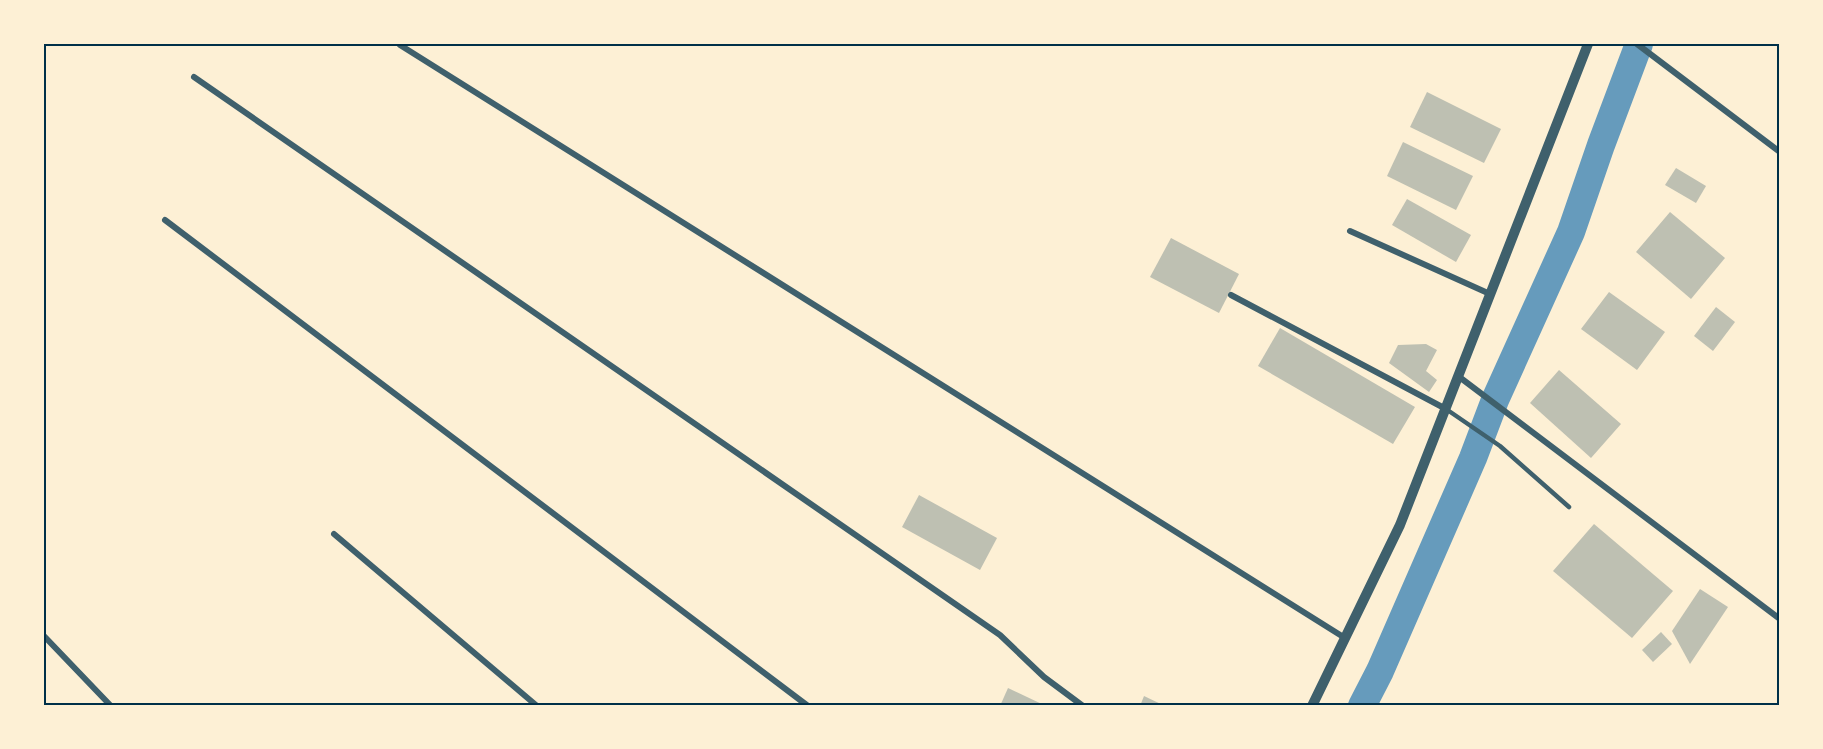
<svg xmlns="http://www.w3.org/2000/svg" width="1823" height="749" font-family="Poppins,sans-serif">
<style>
.lines{fill:none;stroke-linecap:round;stroke-linejoin:round}
.canal{stroke:#669bbc;stroke-width:28}
.building{fill:#bec0b2}
.service{stroke:#3f606c;stroke-width:4.5}
.minor{stroke:#3f606c;stroke-width:6}
.tertiary{stroke:#3f606c;stroke-width:10}
.neatline{fill:none;stroke:#003049;stroke-width:2}
</style>
<rect width="100%" height="100%" fill="#fdf0d5"/>
<g class="lines">
<polyline class="canal" points="1362,706 1380,671 1473,458 1495,400 1571,232 1601,145 1639,44"/>
</g>
<g class="building">
<polygon points="1427,92 1501,129 1484,163 1410,127"/>
<polygon points="1403,142 1473,176 1456,210 1387,176"/>
<polygon points="1676,168 1706,186 1696,203 1665,185"/>
<polygon points="1407,199 1471,235 1456,262 1392,225"/>
<polygon points="1670,212 1725,258 1691,299 1636,252"/>
<polygon points="1171,238 1239,274 1219,313 1150,277"/>
<polygon points="1609,292 1665,332 1637,370 1581,329"/>
<polygon points="1716,307 1735,322 1713,351 1694,336"/>
<polygon points="1280,328 1415,407 1393,444 1258,366"/>
<polygon points="1426,344 1437,350 1426,371 1437,380 1429,392 1389,363 1398,345"/>
<polygon points="1559,370 1621,424 1591,458 1530,403"/>
<polygon points="919,495 997,538 980,570 902,527"/>
<polygon points="1594,524 1673,591 1632,638 1553,571"/>
<polygon points="1700,589 1728,607 1690,664 1672,631"/>
<polygon points="1661,632 1672,644 1653,662 1642,650"/>
<polygon points="1008,688 1046,706 1000,706"/>
<polygon points="1144,696 1165,706 1140,706"/>
</g>
<g class="lines">
<polyline class="service" points="1446,409 1500,446 1569,507"/>
<g class="minor">
<polyline points="1637,44 1780,152"/>
<polyline points="400,45 1345,638"/>
<polyline points="194,77 1000,635 1044,677 1083,706"/>
<polyline points="165,220 808,706"/>
<polyline points="1350,231 1490,294"/>
<polyline points="1231,295 1446,409"/>
<polyline points="1458,376 1780,619"/>
<polyline points="334,534 537,706"/>
<polyline points="44,636 111,706"/>
</g>
<polyline class="tertiary" points="1312,706 1400,525 1588,44"/>
</g>
<rect width="1823" height="749" fill="none" stroke="#fdf0d5" stroke-width="90"/>
<rect x="45" y="45" width="1733" height="659" class="neatline"/>
</svg>
